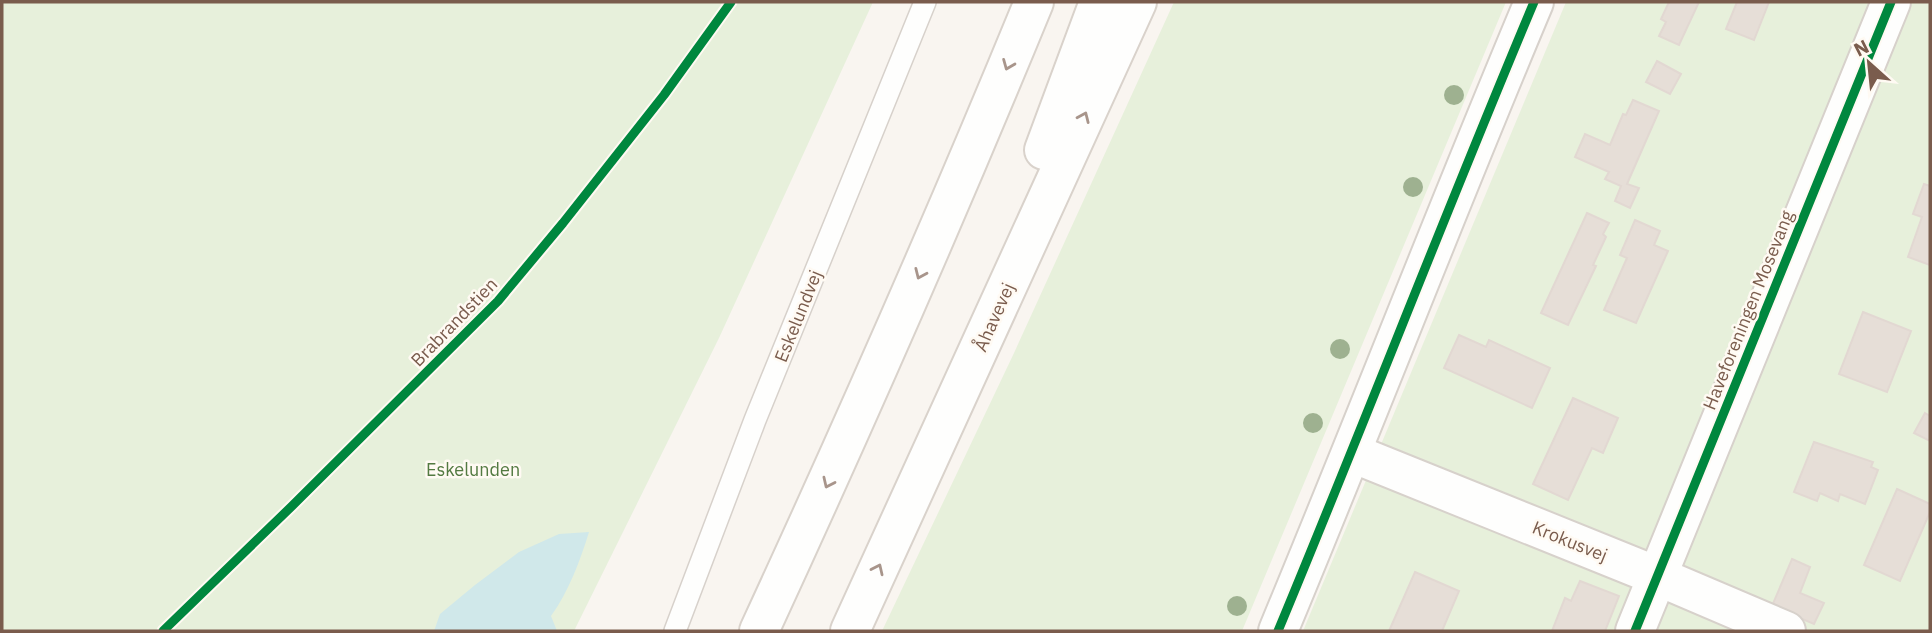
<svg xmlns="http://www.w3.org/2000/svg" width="1932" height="633" font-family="'IBM Plex Sans',sans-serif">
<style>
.green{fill:#e7f0db}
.water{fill:#d0e8ea}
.building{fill:#e6ded7;stroke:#e2d8d2;stroke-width:2}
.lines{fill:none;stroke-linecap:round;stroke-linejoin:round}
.lane-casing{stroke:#d7d1cb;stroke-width:24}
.street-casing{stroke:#d7d1cb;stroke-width:42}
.secondary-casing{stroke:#d9d2cb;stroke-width:42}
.lane{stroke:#fefefd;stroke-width:21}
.street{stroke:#fefefd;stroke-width:38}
.secondary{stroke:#fefefd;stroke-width:38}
.cycleway-casing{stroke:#fffaf3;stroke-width:13}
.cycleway{stroke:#00873e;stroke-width:9}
.tree{fill:#9eb190}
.oneway{stroke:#a8958b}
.labels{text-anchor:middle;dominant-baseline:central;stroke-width:5;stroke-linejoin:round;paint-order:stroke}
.street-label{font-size:18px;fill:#7a5c4d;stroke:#fffaf3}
.park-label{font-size:18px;fill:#537a41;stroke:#fffaf3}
</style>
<rect width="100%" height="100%" fill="#f9f5f0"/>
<g class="green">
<polygon points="2,2 873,2 719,338 574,631 2,631"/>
<polygon points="1174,2 1506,2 1242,631 882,631 1014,353"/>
<polygon points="1566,2 1930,2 1930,631 1303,631"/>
</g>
<path class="water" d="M589 532C580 561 569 591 551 616L557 631H434L440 614 475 585 519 552 559 534Z"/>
<g class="building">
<polygon points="1669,2 1699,2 1679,45 1659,36 1666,22 1661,19"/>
<polygon points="1737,2 1769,2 1754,40 1726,29"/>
<polygon points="1657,61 1681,74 1670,94 1646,82"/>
<polygon points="1633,100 1659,111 1627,184 1639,188 1630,208 1615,201 1621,186 1605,179 1609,172 1575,157 1585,134 1610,145 1623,114 1626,115"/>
<polygon points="1924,184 1930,186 1930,265 1908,257 1922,217 1913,214"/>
<polygon points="1587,213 1609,223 1603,234 1606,237 1593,265 1596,266 1568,325 1541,313"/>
<polygon points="1635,220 1660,231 1654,245 1668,251 1636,323 1604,310 1627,258 1620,255"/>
<polygon points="1863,312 1911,331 1887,392 1839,374"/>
<polygon points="1459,335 1486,347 1489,340 1550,368 1532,408 1444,368"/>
<polygon points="1573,398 1618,418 1603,453 1592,448 1568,500 1533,484"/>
<polygon points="1925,413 1930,416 1930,441 1914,433"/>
<polygon points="1814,442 1873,462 1871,467 1878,470 1865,504 1840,494 1838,501 1820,493 1817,501 1794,492"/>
<polygon points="1897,489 1930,504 1930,512 1900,581 1864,565"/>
<polygon points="1792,559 1810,567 1800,593 1824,603 1814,624 1772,606"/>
<polygon points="1415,572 1459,591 1442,631 1389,631"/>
<polygon points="1580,581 1619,596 1605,631 1552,631 1565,598 1571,601"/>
</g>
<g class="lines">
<g class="lane-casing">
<polyline id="lane" points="675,631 755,420 925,2"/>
</g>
<g class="street-casing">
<g id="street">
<polyline points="1352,453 1657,576 1786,631"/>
<path d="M1278 631C1365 422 1446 211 1534 2"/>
<polyline points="1635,631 1891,2"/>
</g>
</g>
<g class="secondary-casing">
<g id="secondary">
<polyline points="1044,150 1099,2"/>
<path d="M759 631C855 423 947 214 1034 2"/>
<polyline points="850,631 1137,2"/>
</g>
</g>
<use href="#lane" class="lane"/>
<use href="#street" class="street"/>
<use href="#secondary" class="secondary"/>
<g class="cycleway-casing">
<g id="cycleway">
<polyline points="163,631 292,506 498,301 563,223 664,95 731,2"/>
<path d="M1278 631C1365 422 1446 211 1534 2"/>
<polyline points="1635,631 1891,2"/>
</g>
</g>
<use href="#cycleway" class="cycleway"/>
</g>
<g class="tree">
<circle cx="1454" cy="95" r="10"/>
<circle cx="1413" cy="187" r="10"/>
<circle cx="1340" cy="349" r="10"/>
<circle cx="1313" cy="423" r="10"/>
<circle cx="1237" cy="606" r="10"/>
</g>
<defs><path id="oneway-chevron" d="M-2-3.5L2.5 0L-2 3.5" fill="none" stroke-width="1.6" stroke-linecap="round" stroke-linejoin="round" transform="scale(1.75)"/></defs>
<g class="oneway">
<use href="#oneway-chevron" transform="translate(1008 65) rotate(112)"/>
<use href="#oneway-chevron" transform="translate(1084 117) rotate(-66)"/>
<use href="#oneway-chevron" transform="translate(920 274) rotate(114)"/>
<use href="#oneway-chevron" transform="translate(828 483) rotate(115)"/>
<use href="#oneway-chevron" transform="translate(878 569) rotate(-65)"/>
</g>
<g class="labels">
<g class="street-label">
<text transform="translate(1748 310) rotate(-68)">Haveforeningen Mosevang</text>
<text transform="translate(798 316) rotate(-68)">Eskelundvej</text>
<text transform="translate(994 317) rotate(-66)">Åhavevej</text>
<text transform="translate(454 322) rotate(-46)">Brabrandstien</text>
<text transform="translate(1570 541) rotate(22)">Krokusvej</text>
</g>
<g class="park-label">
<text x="473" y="469">Eskelunden</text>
</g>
</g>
<rect width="1932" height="633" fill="none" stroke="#7a5c4d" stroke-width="7"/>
<g transform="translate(1869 63) rotate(333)" stroke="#fffaf3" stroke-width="5" paint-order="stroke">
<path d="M0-5L12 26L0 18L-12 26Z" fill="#7a5c4d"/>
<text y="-10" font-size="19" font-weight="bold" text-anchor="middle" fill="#7a5c4d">N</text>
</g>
</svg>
